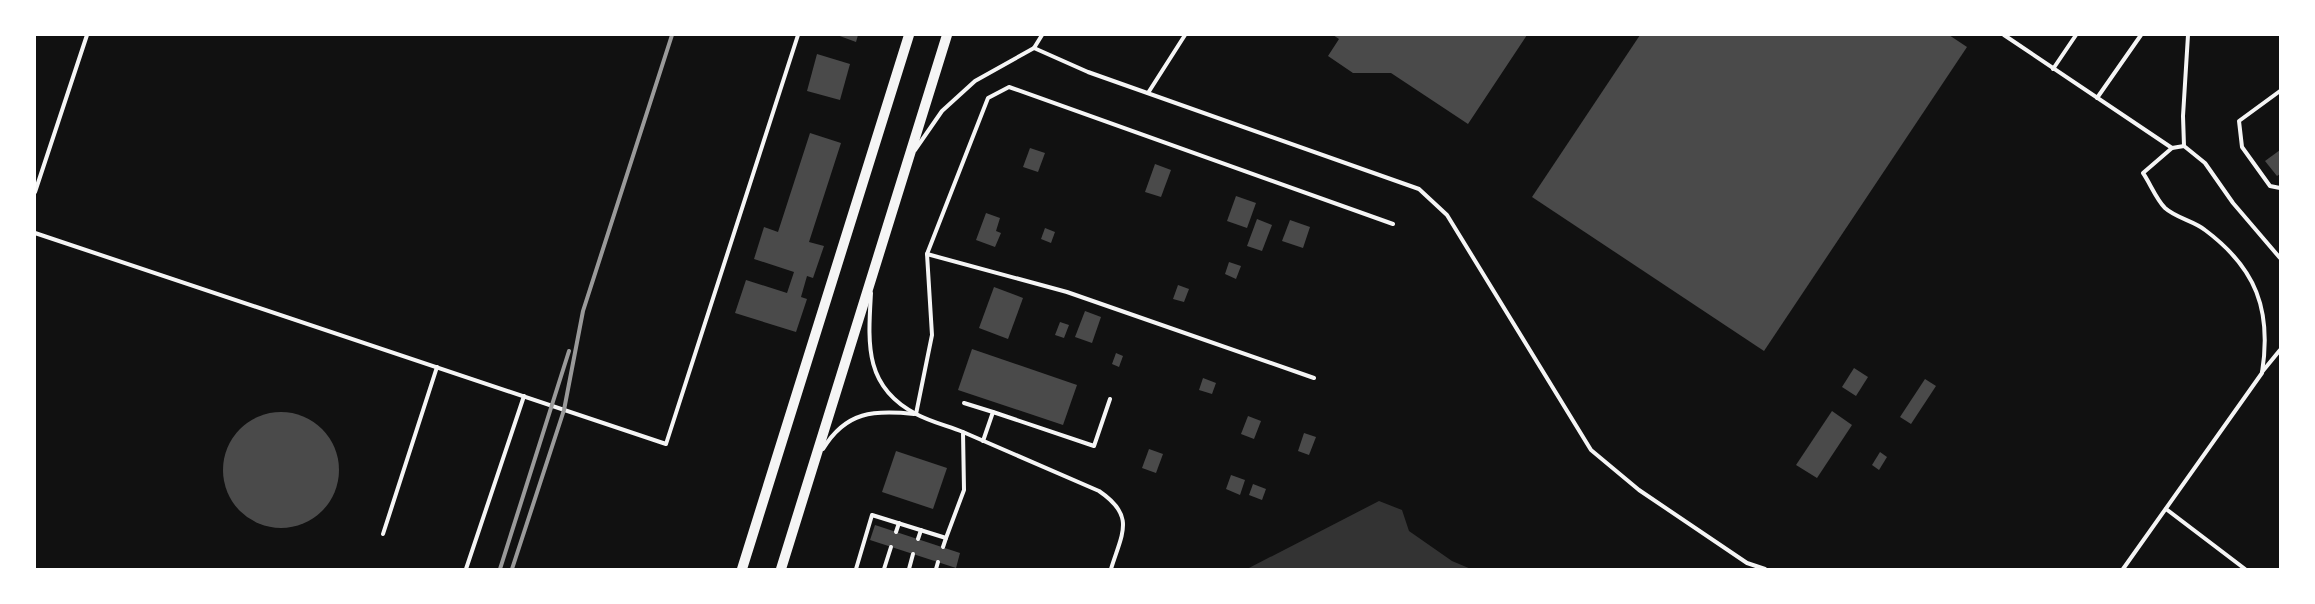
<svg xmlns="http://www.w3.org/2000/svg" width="2315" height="604" font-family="'Fira Sans',sans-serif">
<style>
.water{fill:#333}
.building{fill:#4a4a4a}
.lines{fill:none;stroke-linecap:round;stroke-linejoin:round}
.service{stroke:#f5f5f5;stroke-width:4}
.secondary{stroke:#f5f5f5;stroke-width:10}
.rail{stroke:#9a9a9a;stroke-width:4}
</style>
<rect width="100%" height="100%" fill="#111"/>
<polygon class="water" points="1379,501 1402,510 1409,531 1452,561 1471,569 1247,569"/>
<g class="building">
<polygon points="837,35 858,35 856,42"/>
<polygon points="1333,35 1527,35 1468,124 1391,73 1353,73 1328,56 1339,39"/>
<polygon points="1640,35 1949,35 1967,47 1764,351 1532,197"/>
<polygon points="817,54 850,64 840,100 807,91"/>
<polygon points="810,133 841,143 809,242 824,246 813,278 807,276 801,297 807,299 796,332 735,313 746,280 787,293 794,272 754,259 764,227 778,232"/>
<polygon points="1030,148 1045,153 1038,172 1023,167"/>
<polygon points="2280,150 2280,174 2277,176 2265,161"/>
<polygon points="1155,164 1171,170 1161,197 1145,192"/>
<polygon points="1236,196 1256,203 1247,228 1227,221"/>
<polygon points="986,213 1000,218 996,231 1001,233 995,247 976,240"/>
<polygon points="1257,219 1272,225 1262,251 1247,246"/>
<polygon points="1290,220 1310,227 1303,248 1282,241"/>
<polygon points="1045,228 1055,232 1051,243 1041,239"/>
<polygon points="1229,262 1241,266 1236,279 1225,274"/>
<polygon points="1178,285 1189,289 1184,302 1173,299"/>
<polygon points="994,287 1023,298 1008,339 979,328"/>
<polygon points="1085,311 1101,317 1092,343 1075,337"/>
<polygon points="1060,322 1069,325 1064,338 1055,335"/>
<polygon points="972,349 1077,385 1063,425 958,390"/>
<polygon points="1116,353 1123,356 1119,367 1112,364"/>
<polygon points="1854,368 1868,377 1856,396 1842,387"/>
<polygon points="1203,378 1216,383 1212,394 1199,390"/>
<polygon points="1925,379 1936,386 1911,424 1900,417"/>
<polygon points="1832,411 1852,425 1817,478 1796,465"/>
<circle cx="281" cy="470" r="58"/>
<polygon points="1248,416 1261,421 1254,439 1241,434"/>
<polygon points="1304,433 1316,437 1309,455 1298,451"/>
<polygon points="1149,449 1163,454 1156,473 1142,468"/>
<polygon points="896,451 947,468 933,509 882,492"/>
<polygon points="1880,452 1887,457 1879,470 1872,465"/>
<polygon points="1231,475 1245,480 1240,495 1226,489"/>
<polygon points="1253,484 1266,489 1262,500 1249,495"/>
<polygon points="875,525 960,553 956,568 870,540"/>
</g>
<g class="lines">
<g class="service">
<polyline points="2004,35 2172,148"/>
<polyline points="2188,35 2183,116 2184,146 2205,163 2233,203 2280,258"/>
<polyline points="1034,48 1088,72 1419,189 1447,215 1591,450 1639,490 1747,563 1765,569"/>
<polyline points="2053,69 2076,35"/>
<polyline points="2280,91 2239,121 2242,147 2270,186 2280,188"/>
<polyline points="1148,93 1185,35"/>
<polyline points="2097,98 2141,35"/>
<polyline points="915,150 942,111 975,81 1034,48 1042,35"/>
<polyline points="35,192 87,35"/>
<polyline points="35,233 666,444 798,35"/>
<polyline points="927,254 988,98 1009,87 1393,224"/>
<polyline points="2262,372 2280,350"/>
<polyline points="964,403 993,412"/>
<polyline points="916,414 932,335 927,254 1067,292 1314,378"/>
<path d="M963 432 1099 491C1136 516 1122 533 1111 569"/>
<polyline points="983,441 993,412 1094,446 1110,399"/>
<path d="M823 449C846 411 874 410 914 414"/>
<polyline points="2166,509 2245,569"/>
<polyline points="896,532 899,523"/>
<polyline points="383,534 437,367"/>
<polyline points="918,539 921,530"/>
<polyline points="943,547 946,538"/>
<polyline points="466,569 524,396"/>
<path d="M856 569 872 515 946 538 964 490 963 432C948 426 931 422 916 414 864 387 868 344 871 293"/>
<polyline points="884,569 891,547"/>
<polyline points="909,569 913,554"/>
<polyline points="936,569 938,562"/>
<path d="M2123 569 2262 373C2272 310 2256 268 2205 230 2194 221 2176 218 2165 208 2156 199 2150 183 2143 173L2172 148 2184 146"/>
</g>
<g class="secondary">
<polyline points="742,569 909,35"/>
<polyline points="781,569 947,35"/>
</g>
<g class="rail">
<polyline points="500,569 569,351"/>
<polyline points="512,569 564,410 583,311 672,35"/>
</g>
</g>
<rect width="2315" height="604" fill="none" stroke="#ffffff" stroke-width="72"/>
</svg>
